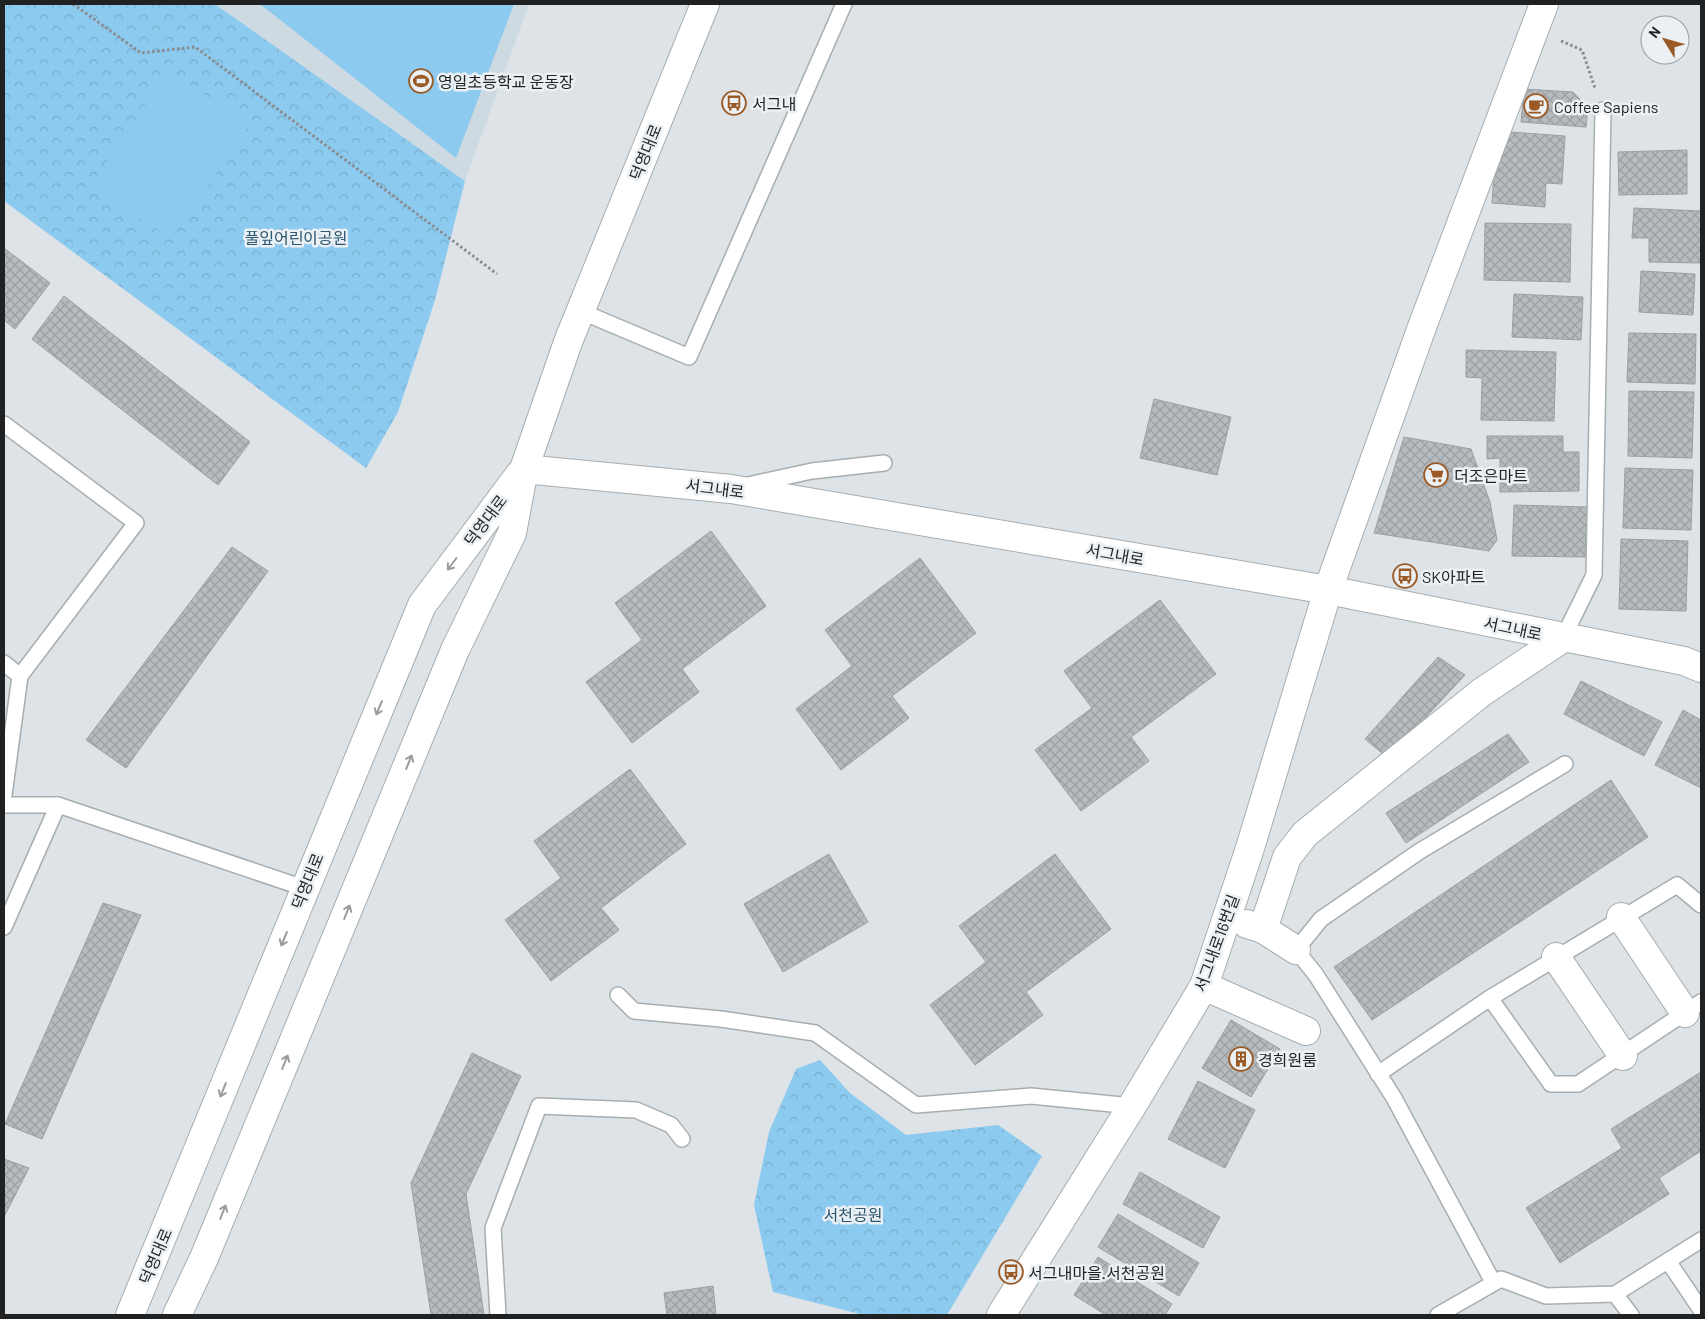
<svg xmlns="http://www.w3.org/2000/svg" width="1705" height="1319" font-family="Barlow,'Noto Sans KR',sans-serif">
<style>
.built{fill:#cddae2}
.park{fill:url(#park-crowns)}
.pitch{fill:#8ccaef}
.building{fill:url(#building-cross-hatch);stroke:#9a9fa2}
.lines{fill:none;stroke-linecap:round;stroke-linejoin:round}
.lane-casing{stroke:#a8adb0;stroke-width:18}
.street-casing{stroke:#a8adb0;stroke-width:30}
.secondary-casing{stroke:#a8adb0;stroke-width:30}
.path{stroke:#888c8e;stroke-width:3;stroke-dasharray:2.5 2.5;stroke-linecap:butt}
.lane{stroke:#fff;stroke-width:15}
.street{stroke:#fff;stroke-width:28}
.secondary{stroke:#fff;stroke-width:28}
.oneway{stroke:#9a9b9c}
.labels{text-anchor:middle;dominant-baseline:central;stroke-width:5;stroke-linejoin:round;paint-order:stroke}
.poi-label{font-size:16px;fill:#1f2122;stroke:#eaf0f3;text-anchor:start}
.street-label{font-size:16px;fill:#1f2122;stroke:#eaf0f3}
.park-label{font-size:16px;fill:#2c5770;stroke:#eaf0f3}
</style>
<defs>
<pattern id="park-crowns" width="20" height="18" patternUnits="userSpaceOnUse" patternTransform="scale(1.25)"><rect width="20" height="18" fill="#8ccaef"/><path d="M2 6a3 3 0 1 1 6 0M12 15a3 3 0 1 1 6 0" fill="none" stroke="#78adcd"/></pattern>
<pattern id="building-cross-hatch" width="8" height="8" patternUnits="userSpaceOnUse" patternTransform="scale(1.25)"><rect width="8" height="8" fill="#b6bbbe"/><path d="M0 0l8 8M0 8l8-8" fill="none" stroke="#9ca0a3"/></pattern>
</defs>
<rect width="100%" height="100%" fill="#dde3e6"/>
<polygon class="built" points="215,4 529,4 465,181"/>
<g class="park">
<polygon points="4,4 215,4 465,181 435,300 398,412 366,468 4,201"/>
<polygon points="820,1060 850,1093 906,1135 998,1125 1042,1156 947,1315 864,1315 773,1292 754,1205 769,1132 796,1069"/>
</g>
<g class="pitch">
<polygon points="260,4 514,4 456,158"/>
<polygon points="169,70 250,125 171,239 91,185"/>
</g>
<g class="building">
<polygon points="1524,89 1573,92 1588,108 1586,127 1521,122"/>
<polygon points="1497,131 1565,136 1562,184 1546,183 1545,207 1492,203"/>
<polygon points="1687,150 1687,194 1619,195 1618,152"/>
<polygon points="1634,208 1701,211 1701,263 1649,262 1649,238 1632,238"/>
<polygon points="1485,223 1571,224 1570,282 1484,280"/>
<polygon points="4,248 50,283 15,329 4,320"/>
<polygon points="1641,271 1695,274 1693,315 1639,312"/>
<polygon points="1514,294 1583,297 1581,340 1512,337"/>
<polygon points="64,296 250,442 218,485 32,339"/>
<polygon points="1629,333 1696,334 1695,384 1627,382"/>
<polygon points="1466,350 1556,352 1554,421 1481,420 1482,378 1466,377"/>
<polygon points="1629,391 1694,392 1692,458 1628,456"/>
<polygon points="1154,399 1231,417 1217,475 1140,458"/>
<polygon points="1487,436 1563,436 1563,452 1579,452 1579,491 1500,492 1500,458 1487,459"/>
<polygon points="1404,437 1471,449 1490,502 1497,540 1489,551 1374,533"/>
<polygon points="1625,468 1693,470 1691,530 1623,528"/>
<polygon points="1514,505 1587,507 1585,557 1512,556"/>
<polygon points="711,531 766,606 682,669 699,692 632,743 586,682 642,640 615,603"/>
<polygon points="1621,539 1688,541 1686,611 1619,609"/>
<polygon points="232,547 268,571 126,768 86,740"/>
<polygon points="920,558 976,633 892,696 909,718 841,770 796,709 852,666 825,630"/>
<polygon points="1160,600 1216,674 1131,737 1149,761 1081,811 1035,750 1092,708 1064,671"/>
<polygon points="1438,657 1465,675 1388,758 1365,739"/>
<polygon points="1581,681 1662,722 1644,756 1564,714"/>
<polygon points="1683,710 1701,720 1701,788 1655,765"/>
<polygon points="1508,734 1529,762 1406,843 1386,813"/>
<polygon points="630,769 686,844 601,908 619,930 551,981 505,920 561,878 534,841"/>
<polygon points="1611,780 1648,837 1372,1020 1334,967"/>
<polygon points="829,854 868,922 783,972 744,904"/>
<polygon points="1055,854 1111,929 1026,992 1043,1015 975,1065 930,1005 986,962 959,926"/>
<polygon points="103,903 141,915 42,1139 5,1124"/>
<polygon points="1231,1020 1280,1049 1251,1097 1202,1068"/>
<polygon points="472,1053 521,1076 466,1194 484,1315 431,1315 411,1183"/>
<polygon points="1701,1072 1701,1151 1659,1178 1669,1194 1560,1263 1526,1208 1622,1148 1611,1129"/>
<polygon points="1198,1081 1255,1110 1225,1168 1168,1139"/>
<polygon points="4,1159 29,1168 4,1217"/>
<polygon points="1140,1172 1220,1217 1203,1248 1123,1204"/>
<polygon points="1118,1214 1199,1263 1179,1296 1098,1247"/>
<polygon points="1098,1257 1172,1304 1165,1315 1106,1315 1074,1295"/>
<polygon points="713,1286 716,1315 667,1315 664,1293"/>
</g>
<g class="lines">
<g class="lane-casing">
<g id="lane">
<polyline points="580,311 689,357 844,4"/>
<polyline points="4,424 136,523 20,676 4,795"/>
<polyline points="748,485 812,471 884,463"/>
<polyline points="1563,638 1594,575 1603,110"/>
<polyline points="4,663 20,676"/>
<polyline points="4,805 58,805 304,888"/>
<polyline points="4,927 58,805"/>
<polyline points="618,995 634,1011 721,1019 815,1033 916,1105 1031,1096 1132,1106"/>
<polyline points="1490,998 1551,1084 1578,1084 1701,1002"/>
<polyline points="1378,1074 1490,998 1677,885 1701,905"/>
<polyline points="1668,1261 1701,1310"/>
<polyline points="1493,1282 1394,1098 1316,975 1296,950 1321,919 1420,851 1565,764"/>
<polyline points="1615,1294 1631,1315"/>
<polyline points="498,1315 493,1228 539,1106 636,1110 671,1125 682,1139"/>
<polyline points="1438,1315 1501,1279 1546,1296 1615,1294 1701,1240"/>
</g>
</g>
<g class="street-casing">
<g id="street">
<polyline points="1621,917 1685,1013"/>
<polyline points="1247,924 1263,929 1296,950"/>
<polyline points="1263,929 1287,857 1305,834 1482,692 1563,638"/>
<polyline points="1556,957 1623,1056"/>
<polyline points="1204,986 1306,1031"/>
<polyline points="1001,1315 1132,1106 1204,986 1250,848 1328,590 1422,327 1544,4"/>
</g>
</g>
<g class="secondary-casing">
<g id="secondary">
<polyline points="524,469 731,489 1328,590 1684,661 1701,668"/>
<polyline points="130,1315 422,605 520,474"/>
<polyline points="177,1315 204,1258 455,650 512,533 524,469 568,342 705,4"/>
</g>
</g>
<g class="path">
<polyline points="73,4 141,53 195,47 497,274"/>
<polyline points="1561,41 1582,50 1595,88"/>
</g>
<use href="#lane" class="lane"/>
<use href="#street" class="street"/>
<use href="#secondary" class="secondary"/>
</g>
<defs><path id="oneway-shaft" d="M-6 0H5M1.5-3L5.5 0L1.5 3" fill="none" stroke-width="1.6" stroke-linecap="round" stroke-linejoin="round" transform="scale(1.25)"/></defs>
<g class="oneway">
<use href="#oneway-shaft" transform="translate(452 564) rotate(127)"/>
<use href="#oneway-shaft" transform="translate(379 708) rotate(113)"/>
<use href="#oneway-shaft" transform="translate(409 762) rotate(-68)"/>
<use href="#oneway-shaft" transform="translate(347 912) rotate(-68)"/>
<use href="#oneway-shaft" transform="translate(284 939) rotate(112)"/>
<use href="#oneway-shaft" transform="translate(285 1062) rotate(-68)"/>
<use href="#oneway-shaft" transform="translate(223 1090) rotate(112)"/>
<use href="#oneway-shaft" transform="translate(223 1212) rotate(-68)"/>
</g>
<defs>
<g id="stadium-ring" transform="scale(1.25)"><circle r="9.5" fill="#eaf0f3" stroke="#9b5a25" stroke-width="1.5"/><path d="M0-5a6.5 5 0 1 0 0 10a6.5 5 0 1 0 0-10ZM-3.5-1.8h7v3.6h-7Z" fill="#9b5a25"/></g>
<g id="bus-ring" transform="scale(1.25)"><circle r="9.5" fill="#eaf0f3" stroke="#9b5a25" stroke-width="1.5"/><path d="M-5-6H5V4H4V6H2V4H-2V6H-4V4H-5ZM-3.5-4V0h7V-4ZM-3.5 1.2v1.5H-2V1.2ZM2 1.2v1.5H3.5V1.2Z" fill="#9b5a25"/></g>
<g id="cafe-ring" transform="scale(1.25)"><circle r="9.5" fill="#eaf0f3" stroke="#9b5a25" stroke-width="1.5"/><path d="M-5.5-4.5H6V0H3Q3 3.5 0 3.5H-2.5Q-5.5 3.5-5.5 0ZM3-3.2v2h1.7v-2ZM-6 4.5H4V6H-6Z" fill="#9b5a25"/></g>
<g id="supermarket-ring" transform="scale(1.25)"><circle r="9.5" fill="#eaf0f3" stroke="#9b5a25" stroke-width="1.5"/><path d="M-6-5.5h2.5l.6 2H6L4.5 2H-2.5L-4.4-4H-6ZM-1.5 3.2a1.3 1.3 0 1 0 .1 0ZM3 3.2a1.3 1.3 0 1 0 .1 0Z" fill="#9b5a25"/></g>
<g id="building-ring" transform="scale(1.25)"><circle r="9.5" fill="#eaf0f3" stroke="#9b5a25" stroke-width="1.5"/><path d="M-4-6H4V6H1V3H-1V6H-4ZM-2.5-4.3h1.7v1.8h-1.7ZM.8-4.3h1.7v1.8H.8ZM-2.5-1h1.7V.8h-1.7ZM.8-1h1.7V.8H.8Z" fill="#9b5a25"/></g>
</defs>
<g fill-rule="evenodd">
<use href="#stadium-ring" x="421" y="81"/>
<use href="#bus-ring" x="734" y="103"/>
<use href="#cafe-ring" x="1536" y="106"/>
<use href="#supermarket-ring" x="1436" y="475"/>
<use href="#bus-ring" x="1405" y="576"/>
<use href="#building-ring" x="1241" y="1059"/>
<use href="#bus-ring" x="1011" y="1272"/>
</g>
<g class="labels">
<g class="poi-label">
<text x="438" y="81">영일초등학교 운동장</text>
<text x="752" y="103">서그내</text>
<text x="1554" y="106">Coffee Sapiens</text>
<text x="1454" y="475">더조은마트</text>
<text x="1422" y="576">SK아파트</text>
<text x="1258" y="1059">경희원룸</text>
<text x="1028" y="1272">서그내마을.서천공원</text>
</g>
<g class="street-label">
<text transform="translate(645 152) rotate(-68)">덕영대로</text>
<text transform="translate(715 488) rotate(7)">서그내로</text>
<text transform="translate(485 520) rotate(-53)">덕영대로</text>
<text transform="translate(1115 554) rotate(10)">서그내로</text>
<text transform="translate(1513 628) rotate(12)">서그내로</text>
<text transform="translate(307 881) rotate(-68)">덕영대로</text>
<text transform="translate(1216 943) rotate(-70)">서그내로16번길</text>
<text transform="translate(155 1256) rotate(-67)">덕영대로</text>
</g>
<g class="park-label">
<text x="296" y="237">풀잎어린이공원</text>
<text x="853" y="1214">서천공원</text>
</g>
</g>
<rect width="1705" height="1319" fill="none" stroke="#1f2122" stroke-width="10"/>
<g transform="translate(1665 40) rotate(307)"><circle r="24" fill="#eaf0f3" stroke="#999d9f"/>
<path d="M0-4L9 19L0 12L-9 19Z" fill="#9b5a25"/>
<text y="-8" font-size="14" font-weight="bold" text-anchor="middle" fill="#1f2122">N</text>
</g>
</svg>
